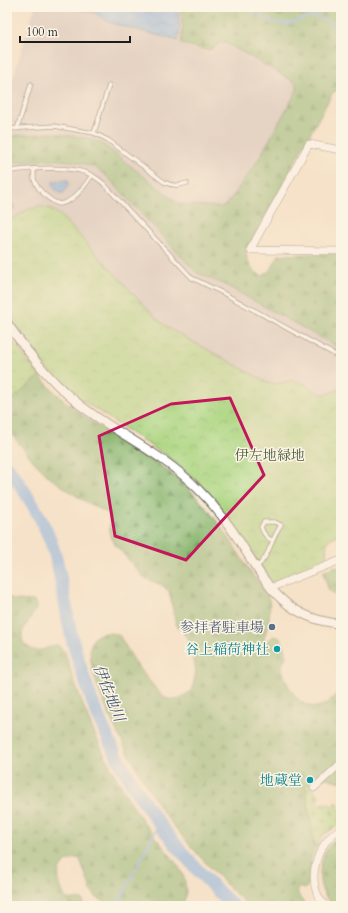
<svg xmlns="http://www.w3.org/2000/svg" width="348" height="913" font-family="Cardo,'Noto Serif JP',serif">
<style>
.industrial{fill:#d0c0bc}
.forest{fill:url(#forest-firs);stroke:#526946}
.cemetery{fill:url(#cemetery-stones);stroke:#64784e}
.park{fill:url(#park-crowns);stroke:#64784e}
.garden{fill:#acd581;stroke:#64784e}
.water{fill:url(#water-waves);stroke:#4c6482}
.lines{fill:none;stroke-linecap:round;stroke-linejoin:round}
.stream{stroke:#7cade8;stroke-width:2}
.river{stroke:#7cade8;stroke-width:13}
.service-casing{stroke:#686158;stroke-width:5}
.minor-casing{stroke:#686158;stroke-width:8}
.tertiary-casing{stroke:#686158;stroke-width:10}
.service{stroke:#fff;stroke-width:3.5}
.minor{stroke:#fff;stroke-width:7}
.tertiary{stroke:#fff;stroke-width:8}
.marked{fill:none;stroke:#c2185b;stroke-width:3;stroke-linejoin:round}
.service-dot{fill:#5c6f8a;stroke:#fcf5e5;stroke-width:1.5}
.culture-dot{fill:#0f9aa8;stroke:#fcf5e5;stroke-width:1.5}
.labels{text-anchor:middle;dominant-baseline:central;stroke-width:3;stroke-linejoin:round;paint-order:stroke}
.park-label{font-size:14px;fill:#4e5d3f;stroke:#fcf5e5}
.service-label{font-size:14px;fill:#4e5e75;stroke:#fcf5e5;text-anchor:end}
.culture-label{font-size:14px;fill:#0d838f;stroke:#fcf5e5;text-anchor:end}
.water-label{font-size:15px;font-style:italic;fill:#42566e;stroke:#fcf5e5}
</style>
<defs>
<pattern id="forest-firs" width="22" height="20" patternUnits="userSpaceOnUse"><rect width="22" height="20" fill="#89b66f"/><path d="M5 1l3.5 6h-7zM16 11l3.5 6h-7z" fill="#6f935a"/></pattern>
<pattern id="cemetery-stones" width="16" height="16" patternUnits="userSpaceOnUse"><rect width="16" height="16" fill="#acd581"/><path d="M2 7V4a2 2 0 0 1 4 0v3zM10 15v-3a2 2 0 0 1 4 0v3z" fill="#93b66f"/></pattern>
<pattern id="park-crowns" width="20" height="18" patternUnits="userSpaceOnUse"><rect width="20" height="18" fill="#acd581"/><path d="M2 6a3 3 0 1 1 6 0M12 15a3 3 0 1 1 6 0" fill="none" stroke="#93b66f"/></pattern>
<pattern id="water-waves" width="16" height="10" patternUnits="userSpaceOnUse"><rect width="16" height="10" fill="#7cade8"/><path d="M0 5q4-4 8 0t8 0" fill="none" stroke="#658cbb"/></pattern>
</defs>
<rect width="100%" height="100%" fill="#fcf5e5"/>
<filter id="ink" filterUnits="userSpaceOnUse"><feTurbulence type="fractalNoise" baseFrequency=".025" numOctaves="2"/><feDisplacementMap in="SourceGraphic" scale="8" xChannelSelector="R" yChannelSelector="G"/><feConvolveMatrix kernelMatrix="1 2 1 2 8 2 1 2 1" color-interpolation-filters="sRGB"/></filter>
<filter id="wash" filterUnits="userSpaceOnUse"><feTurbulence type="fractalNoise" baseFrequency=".012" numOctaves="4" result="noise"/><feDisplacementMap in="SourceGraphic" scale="16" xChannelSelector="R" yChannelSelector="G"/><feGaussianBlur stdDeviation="0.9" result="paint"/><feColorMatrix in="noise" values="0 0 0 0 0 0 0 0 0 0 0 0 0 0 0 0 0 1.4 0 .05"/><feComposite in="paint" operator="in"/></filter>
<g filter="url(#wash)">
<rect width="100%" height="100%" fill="#f6e2c8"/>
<g class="industrial">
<polygon points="35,7 180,7 183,27 181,40 184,46 210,53 218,44 221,42 226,43 295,82 297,85 297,90 260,157 228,203 223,207 218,207 179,204 98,142 39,133 7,136 7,97"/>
<polygon points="33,161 79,163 87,165 102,173 196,272 227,286 341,349 341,388 333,393 323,395 287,382 273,384 268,383 170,329 156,318 61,216 51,209 27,210 7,223 7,164"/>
</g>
<g class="forest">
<path d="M180 7H341V91H335L332 94 247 249C244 259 252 273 263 276L271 269 279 255 341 253V349L227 286 196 272 108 178C102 172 95 167 87 165 70 158 25 160 7 164V136L54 133 92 139 104 145 179 204 218 207H223L228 203 260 157 297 90V85L295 82 226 43 221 42 209 51 181 44 183 27Z"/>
<path d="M7 334C30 367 55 397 88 419 118 440 151 456 179 480 209 506 229 537 249 570 254 578 268 593 269 600 272 616 266 629 263 644L274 636 280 638C282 642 287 650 286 655 285 661 281 663 282 669 287 688 303 716 326 704 332 700 337 693 341 688V782L326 778 305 785 315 848 311 858 308 886 305 889 298 887C296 895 302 901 307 906H249L244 902C215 874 188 845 163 812 150 793 39 612 119 635L138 667 160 694 168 699H178L187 694 193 688 196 670 191 646 188 639 176 624 169 591 162 585 144 578 114 543 110 535 109 514 81 499 49 477 36 464 7 429Z"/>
<polygon points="335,566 341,569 341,593 333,594 329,591 323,572"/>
<path d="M7 596 14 600 34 601 37 606C34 618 11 635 28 647 32 650 35 651 40 650 46 650 51 645 58 645L65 652C83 713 108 770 144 823 155 838 168 851 178 866 186 877 189 894 182 906H112L96 897 91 890 80 859 76 858C52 864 57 881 66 899L83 900V906H7V891L14 890 15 887 11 866 7 856Z"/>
<polygon points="341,631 341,666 336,636 338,632"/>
<path d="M341 835V906H336C310 893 318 847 341 835Z"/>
</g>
<polygon class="cemetery" points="313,782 314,791 320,796 316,801 320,804 328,803 332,806 336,802 339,804 337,806 341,810 341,824 324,834 315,848 305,785"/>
<g class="park">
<path d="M40 206 51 209 61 216 156 318 170 329 268 383C277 386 283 381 292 381 315 382 313 405 341 388V534C337 536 332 536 329 540 323 547 330 557 323 564L278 582H272L267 577 236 526 200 484 171 459 77 397 47 369 34 353 7 314V223L27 210Z"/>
<polygon points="7,334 39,376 13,399 7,399"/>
</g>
<polygon class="garden" points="8,7 14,7 7,29"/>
<g class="water">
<polygon points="78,7 177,7 180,27 178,41 108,22 95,13 77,9"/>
<polygon points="68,180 69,185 63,193 60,193 52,186 54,181"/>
<polygon points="7,201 10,201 16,207 7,212"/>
</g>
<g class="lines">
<g class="stream">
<path d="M244 7C256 13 271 23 284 24 291 24 296 22 302 19 318 12 329 21 341 31"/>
<polyline points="117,906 159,824"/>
</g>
<path class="river" d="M7 466C26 493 44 519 54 551 60 571 63 592 67 613 70 634 76 654 83 675 111 764 165 842 233 906"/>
</g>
</g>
<g filter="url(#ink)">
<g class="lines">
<g class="service-casing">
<g id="service">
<path d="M7 129 54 126 94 133 108 140 164 182C172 186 178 186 187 183"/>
<polyline points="17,129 31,84"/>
<polyline points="94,133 109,85"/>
<path d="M34 169C34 173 33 178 35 182 39 191 51 202 60 204 74 202 85 186 92 175"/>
<path d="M7 172C25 168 67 166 84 172 92 174 97 178 103 183L192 278 223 293 341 358"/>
<path d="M256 568C270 556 271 539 281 525L275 522H264L261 527C263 533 266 538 272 540"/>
</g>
</g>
<g class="minor-casing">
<g id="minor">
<polyline points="341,150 309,144 250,250 341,251"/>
<polyline points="271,589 275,586 341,560"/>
<polyline points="314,788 341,763"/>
<path d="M326 906C303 886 316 841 341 829"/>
</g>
</g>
<g class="tertiary-casing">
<path id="tertiary" d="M7 323C31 357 56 389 91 413 126 438 166 457 197 488 210 501 222 515 232 530 263 575 277 618 341 624"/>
</g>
<use href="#service" class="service"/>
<use href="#minor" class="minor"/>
<use href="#tertiary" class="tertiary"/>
</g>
</g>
<path d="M0 0H348V913H0ZM230 398 264 475 186 560 115 536 99 436 171 404Z" fill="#f6e2c8" fill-opacity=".55" fill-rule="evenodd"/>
<path class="marked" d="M230 398 264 475 186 560 115 536 99 436 171 404Z"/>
<circle class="service-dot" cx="272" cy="627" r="4"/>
<g class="culture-dot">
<circle cx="277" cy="649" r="4"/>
<circle cx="310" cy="780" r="4"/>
</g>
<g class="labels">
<g class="park-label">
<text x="270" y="455">伊左地緑地</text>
</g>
<g class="service-label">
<text x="264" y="627">参拝者駐車場</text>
</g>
<g class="culture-label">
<text x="269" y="649">谷上稲荷神社</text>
<text x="302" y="780">地蔵堂</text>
</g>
<g class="water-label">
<text transform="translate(109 693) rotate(68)">伊佐地川</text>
</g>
</g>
<rect width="348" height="913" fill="none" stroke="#fcf5e5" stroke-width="24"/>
<path d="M20 36v6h110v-6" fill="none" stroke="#1c1c1c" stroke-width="2"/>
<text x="26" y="36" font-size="12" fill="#1c1c1c" stroke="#fcf5e5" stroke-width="3" paint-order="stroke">100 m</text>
</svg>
